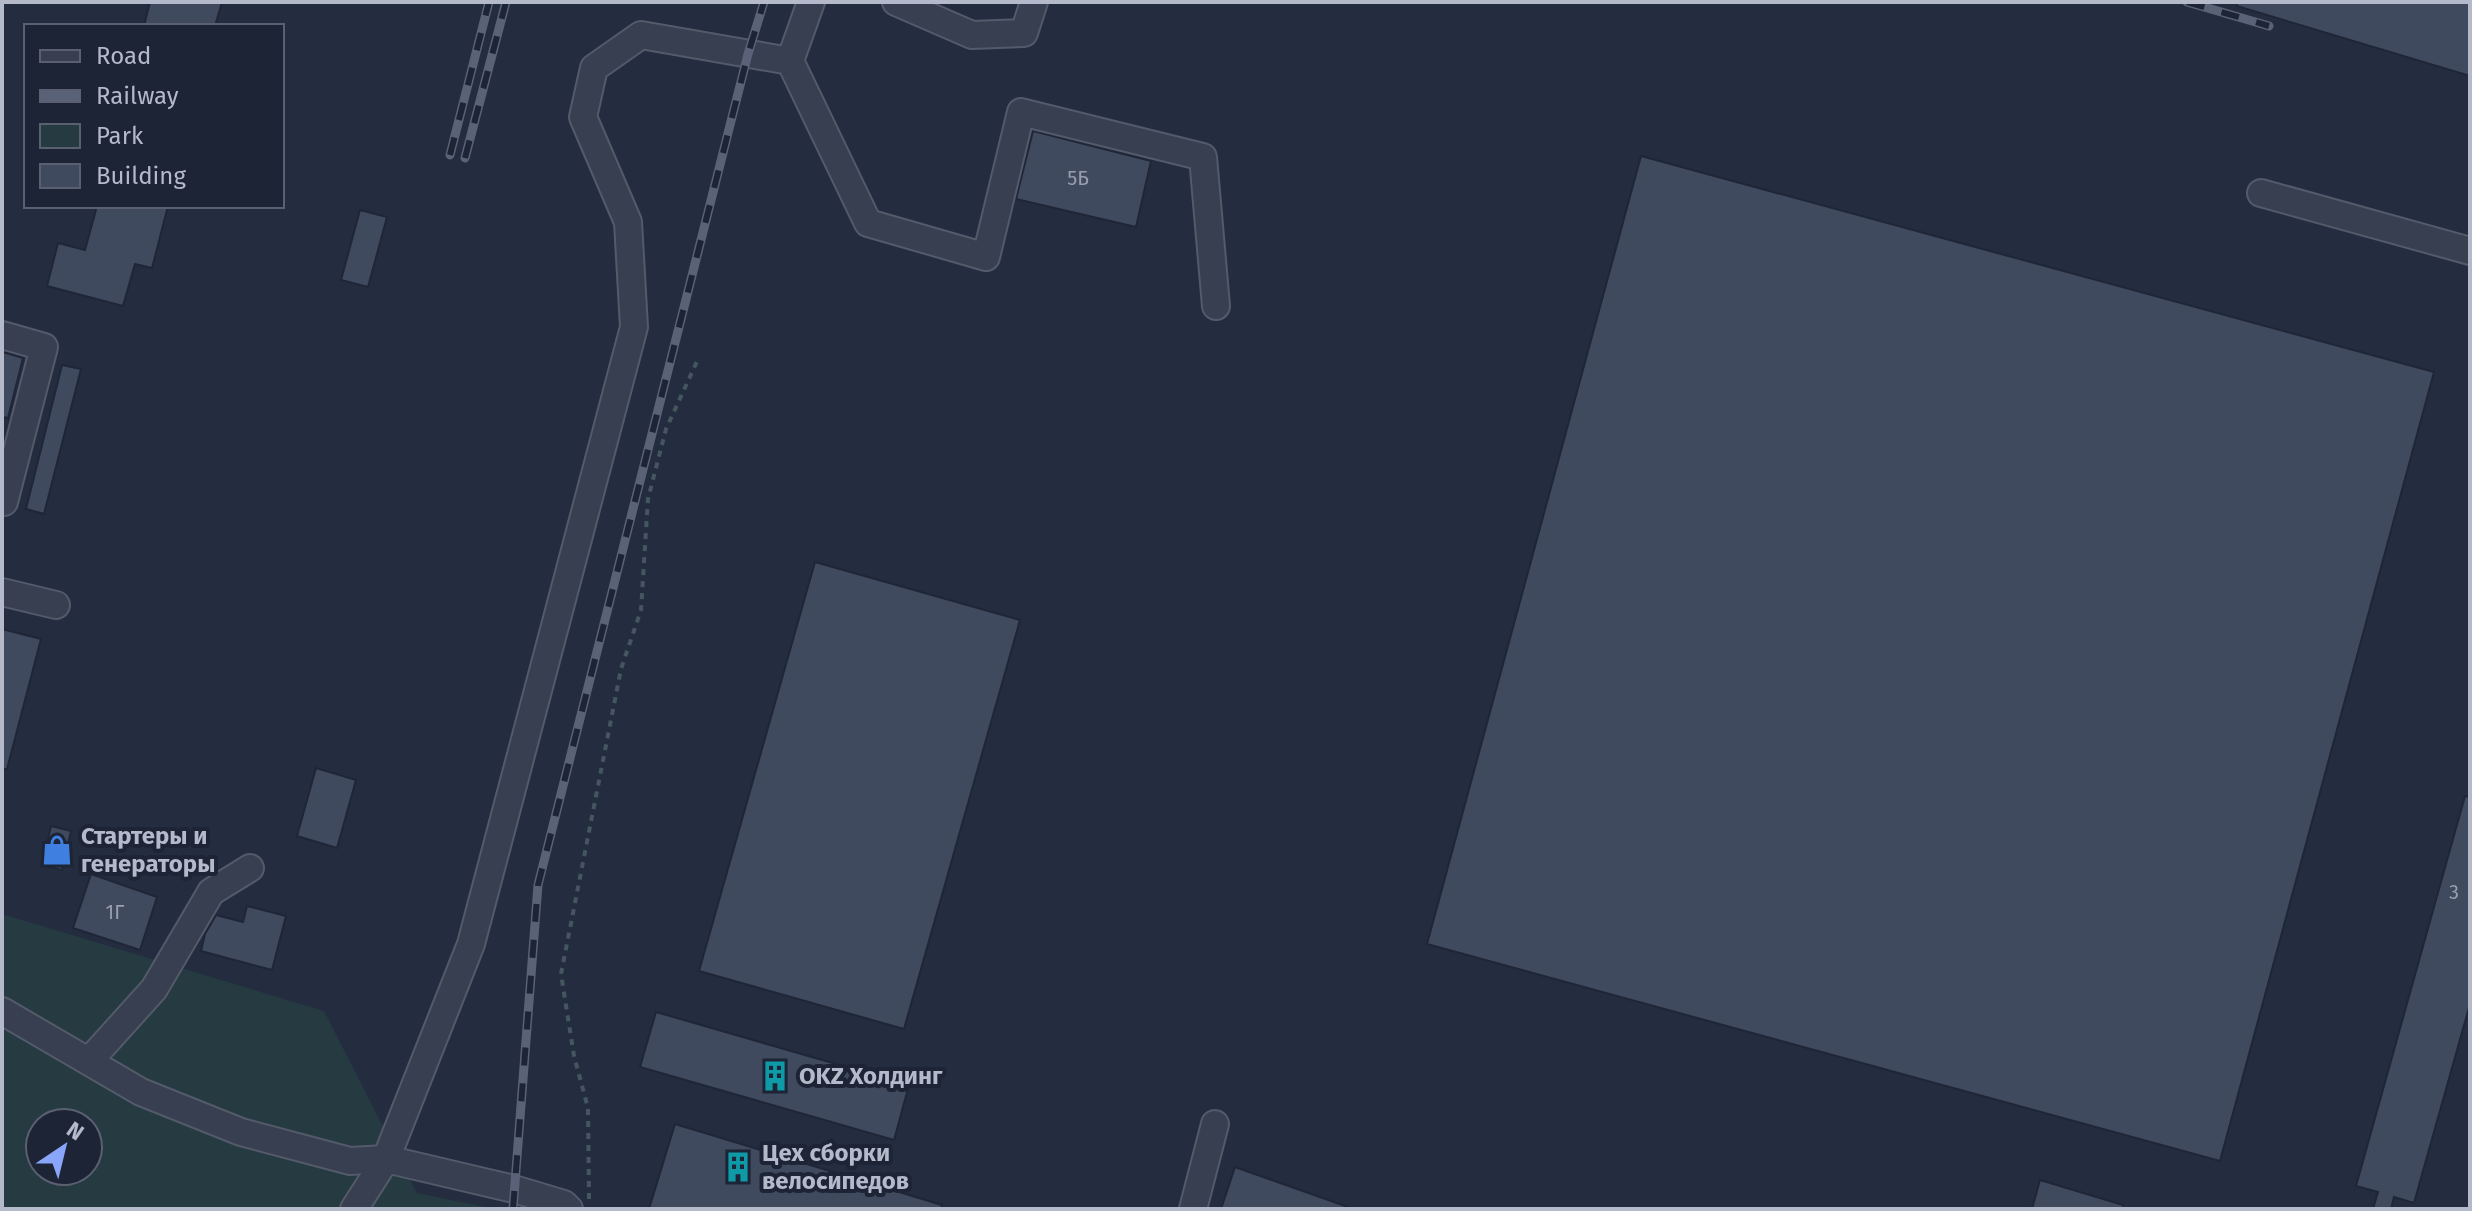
<svg xmlns="http://www.w3.org/2000/svg" width="2472" height="1211" font-family="'Fira Sans',sans-serif">
<style>
.green{fill:#263a41;fill-rule:evenodd}
.building{fill:#404a5f;stroke:#1f2637;stroke-width:2}
.lines{fill:none;stroke-linecap:round;stroke-linejoin:round}
.minor-casing{stroke:#535a6a;stroke-width:30}
.path{stroke:#44575e;stroke-width:4;stroke-dasharray:6 6;stroke-linecap:butt}
.minor{stroke:#383f50;stroke-width:26}
.rail-casing{stroke:#5a6277;stroke-width:9}
.rail{stroke:#1d2435;stroke-width:6;stroke-dasharray:18;stroke-linecap:butt}
.labels{text-anchor:middle;dominant-baseline:central;stroke-width:8;stroke-linejoin:round;paint-order:stroke}
.number-label{font-size:20px;fill:#989eaf}
.poi-label{font-size:24px;font-weight:bold;fill:#b5baca;stroke:#1d2435;text-anchor:start}
</style>
<rect width="100%" height="100%" fill="#242c40"/>
<path class="green" d="M2 914 324 1011 417 1193 495 1209H2ZM40 1123H88V1171H40Z"/>
<g class="building">
<polygon points="150,2 222,2 215,26 144,26"/>
<polygon points="2237,2 2470,2 2470,76 2237,6"/>
<polygon points="1033,131 1151,161 1136,227 1016,199"/>
<polygon points="1641,156 2434,372 2220,1161 1427,944"/>
<polygon points="97,206 168,206 152,268 135,264 123,306 47,286 58,243 85,250"/>
<polygon points="360,210 387,217 368,287 341,280"/>
<polygon points="3,352 23,358 8,418 2,417"/>
<polygon points="62,365 81,369 44,514 26,509"/>
<polygon points="815,562 1020,620 904,1029 699,971"/>
<polygon points="2,629 41,639 7,769 2,769"/>
<polygon points="316,768 356,780 337,848 297,836"/>
<polygon points="2465,796 2470,797 2470,1004 2414,1203 2394,1197 2391,1209 2373,1209 2378,1192 2356,1186"/>
<polygon points="51,826 71,831 62,870 42,865"/>
<polygon points="91,874 157,897 140,950 73,928"/>
<polygon points="247,906 286,916 272,970 201,951 205,934 216,915 243,922"/>
<polygon points="656,1012 909,1085 894,1140 640,1067"/>
<polygon points="675,1124 942,1205 941,1209 649,1209"/>
<polygon points="1235,1167 1348,1207 1347,1209 1221,1209"/>
<polygon points="2040,1180 2123,1205 2123,1209 2032,1209"/>
</g>
<g class="lines">
<g class="minor-casing">
<g id="minor">
<polyline points="896,2 972,35 1024,33 1034,2"/>
<polyline points="790,61 868,223 986,257 1021,112 1203,157 1216,306"/>
<polyline points="2261,193 2470,251"/>
<polyline points="2,335 44,347 4,502"/>
<polyline points="2,592 56,605"/>
<polyline points="2,1011 141,1092 241,1132 350,1161 386,1159 514,1189 564,1204 569,1209"/>
<polyline points="89,1061 154,989 211,892 250,868"/>
<polyline points="354,1209 386,1159 471,944 634,327 628,222 583,117 594,68 641,35 790,61 811,2"/>
<polyline points="1193,1209 1215,1124"/>
</g>
</g>
<polyline class="path" points="589,1199 588,1108 574,1056 561,974 621,669 641,610 648,499 666,429 699,357"/>
<use href="#minor" class="minor"/>
<g class="rail-casing">
<g id="rail">
<polyline points="2187,2 2269,26"/>
<polyline points="450,155 489,2"/>
<polyline points="465,158 506,2"/>
<polyline points="513,1209 538,885 748,54 764,2"/>
</g>
</g>
<use href="#rail" class="rail"/>
</g>
<defs>
<g id="shop-bare" transform="scale(2.4)"><path d="M-5-2.5h2.3a2.7 3.5 0 0 1 5.4 0H5L5.5 6h-11ZM-1.5-2.5h3a1.5 2.3 0 0 0-3 0Z" fill="#3f7fe0" stroke="#1d2435" stroke-width="2.5" paint-order="stroke"/></g>
<g id="building-bare" transform="scale(2.4)"><path d="M-4-6H4V6H1V3H-1V6H-4ZM-2.5-4.3h1.7v1.8h-1.7ZM.8-4.3h1.7v1.8H.8ZM-2.5-1h1.7V.8h-1.7ZM.8-1h1.7V.8H.8Z" fill="#0f9aa8" stroke="#1d2435" stroke-width="2.5" paint-order="stroke"/></g>
</defs>
<g fill-rule="evenodd">
<use href="#shop-bare" x="57" y="850"/>
<use href="#building-bare" x="775" y="1076"/>
<use href="#building-bare" x="738" y="1167"/>
</g>
<g class="labels">
<g class="number-label">
<text x="1078" y="178">5Б</text>
<text x="2454" y="892">3</text>
<text x="115" y="912">1Г</text>
</g>
<g class="poi-label">
<text x="81" y="836">Стартеры и<tspan x="81" dy="28">генераторы</tspan></text>
<text x="799" y="1076">OKZ Холдинг</text>
<text x="762" y="1153">Цех сборки<tspan x="762" dy="28">велосипедов</tspan></text>
</g>
</g>
<rect width="2472" height="1211" fill="none" stroke="#b5baca" stroke-width="8"/>
<rect x="24" y="24" width="260" height="184" fill="#1d2435" stroke="#5a6071" stroke-width="2"/>
<rect x="40" y="50" width="40" height="12" fill="#383f50" stroke="#5a6071" stroke-width="2"/>
<text x="96" y="64" font-size="24" fill="#b5baca">Road</text>
<rect x="40" y="90" width="40" height="12" fill="#5a6277" stroke="#5a6071" stroke-width="2"/>
<text x="96" y="104" font-size="24" fill="#b5baca">Railway</text>
<rect x="40" y="124" width="40" height="24" fill="#263a41" stroke="#5a6071" stroke-width="2"/>
<text x="96" y="144" font-size="24" fill="#b5baca">Park</text>
<rect x="40" y="164" width="40" height="24" fill="#404a5f" stroke="#5a6071" stroke-width="2"/>
<text x="96" y="184" font-size="24" fill="#b5baca">Building</text>
<g transform="translate(64 1147) rotate(35)"><circle r="38" fill="#1d2435" stroke="#5a6071" stroke-width="2"/>
<path d="M0-6L14 30L0 20L-14 30Z" fill="#89a6fb"/>
<text y="-12" font-size="22" font-weight="bold" text-anchor="middle" fill="#b5baca">N</text>
</g>
</svg>
